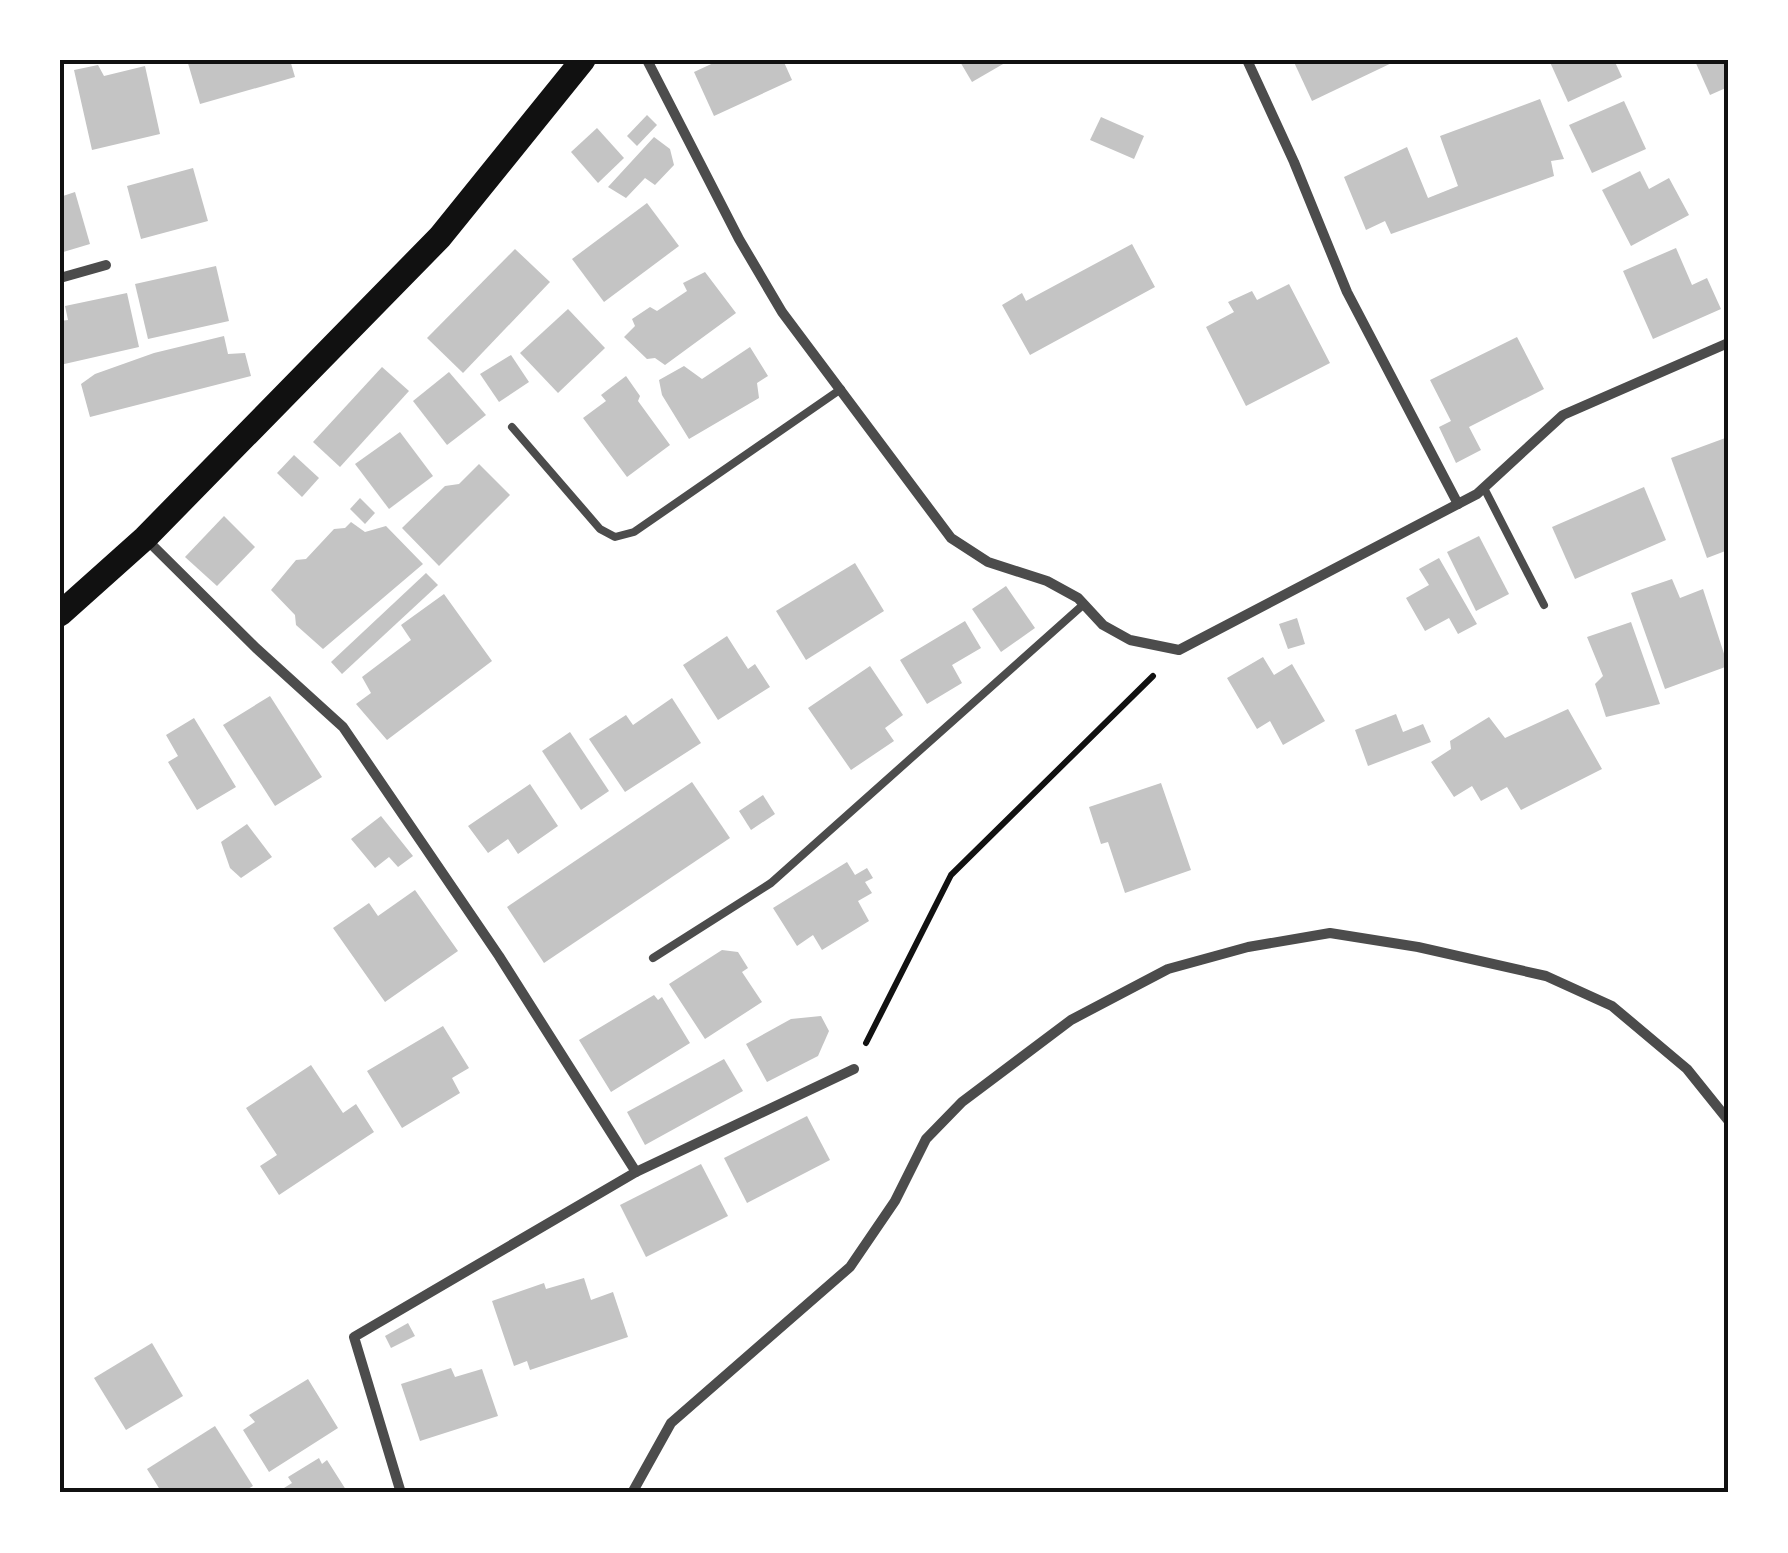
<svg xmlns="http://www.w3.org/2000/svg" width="1788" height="1553" font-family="'Public Sans',sans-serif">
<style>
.building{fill:#c4c4c4}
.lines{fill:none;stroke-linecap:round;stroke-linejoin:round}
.path{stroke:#111;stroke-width:6}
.service{stroke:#4c4c4c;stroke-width:8}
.minor{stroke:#4c4c4c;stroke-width:10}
.primary{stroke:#111;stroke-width:25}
.neatline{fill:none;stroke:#111;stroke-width:4}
</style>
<rect width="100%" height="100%" fill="#fff"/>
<g class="building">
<polygon points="187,60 290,60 295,77 200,104"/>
<polygon points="720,60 783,60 792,80 714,116 694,72"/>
<polygon points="959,60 1010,60 972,82"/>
<polygon points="1293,60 1398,60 1312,101"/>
<polygon points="1549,60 1614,60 1622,77 1568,102"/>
<polygon points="1728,60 1728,87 1710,95 1695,61"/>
<polygon points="98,65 104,76 145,66 160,134 92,150 74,70"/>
<polygon points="1540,99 1564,159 1551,161 1554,176 1391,234 1385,221 1366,230 1344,177 1407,147 1428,198 1458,186 1440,136"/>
<polygon points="1624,101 1646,149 1592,173 1569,125"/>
<polygon points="647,115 657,125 637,146 627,136"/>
<polygon points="1101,117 1144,136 1134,159 1090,140"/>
<polygon points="597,128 624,158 598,183 571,152"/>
<polygon points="654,137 670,149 674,165 655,185 645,178 626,198 608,187"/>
<polygon points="193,168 208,221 141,239 127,186"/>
<polygon points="1640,171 1649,189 1669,178 1689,215 1631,246 1602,190"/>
<polygon points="75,192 90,244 60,253 60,197"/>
<polygon points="647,203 679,246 604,302 572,259"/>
<polygon points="1132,244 1155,287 1030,355 1002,305 1022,293 1026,301"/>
<polygon points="1676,248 1692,285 1707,278 1721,309 1653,339 1623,271"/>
<polygon points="515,249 550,282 463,373 427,338"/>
<polygon points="216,266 229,321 148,339 135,284"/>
<polygon points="705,272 736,313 665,365 655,358 647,359 624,337 635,326 632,319 650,307 657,311 687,291 683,283"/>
<polygon points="1289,284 1330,363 1246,406 1206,327 1234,312 1228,302 1252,291 1257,300"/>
<polygon points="127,293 139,347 60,365 60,321 68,320 65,306"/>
<polygon points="568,309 605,348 558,393 520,353"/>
<polygon points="224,336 228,354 245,353 251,376 90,417 81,384 95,374 154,353"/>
<polygon points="1517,337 1544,389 1469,427 1481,450 1456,463 1439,427 1451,421 1430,380"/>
<polygon points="750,347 768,376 757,383 759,398 689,439 662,395 659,380 684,366 702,379"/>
<polygon points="511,355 529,382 499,402 480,374"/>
<polygon points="382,367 409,391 340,467 313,442"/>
<polygon points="449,372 486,415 447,445 413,401"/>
<polygon points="626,376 640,396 638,401 670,445 627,477 583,418 606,401 601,395"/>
<polygon points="400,432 433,476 389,509 355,464"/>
<polygon points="1728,437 1728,550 1707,558 1671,458"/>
<polygon points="294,455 319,478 302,497 277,473"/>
<polygon points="479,464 510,495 439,566 402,528 445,486 459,484"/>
<polygon points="1644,487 1666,540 1575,579 1552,527"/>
<polygon points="360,498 375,513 365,524 350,509"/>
<polygon points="224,516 255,547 217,586 185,557"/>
<polygon points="351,522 365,532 386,526 423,564 323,649 296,625 295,615 271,590 296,560 306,559 334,529 345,528"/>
<polygon points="1479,536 1509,594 1476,611 1447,552"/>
<polygon points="1439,558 1477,624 1458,634 1449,618 1425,631 1406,598 1429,585 1419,569"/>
<polygon points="855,563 884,611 806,660 776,611"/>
<polygon points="426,573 438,585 342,674 331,662"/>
<polygon points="1672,579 1680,598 1703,589 1728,666 1665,689 1631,593"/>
<polygon points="1006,586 1035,628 1001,652 972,609"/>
<polygon points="444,594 492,661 387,740 356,704 371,693 362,677 411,640 401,625"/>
<polygon points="1297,618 1305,644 1288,649 1279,624"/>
<polygon points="965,621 981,648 952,665 962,683 927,704 900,660"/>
<polygon points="1631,622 1660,704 1606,717 1595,684 1603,676 1587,637"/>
<polygon points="727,636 748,669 755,664 770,687 718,720 683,665"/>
<polygon points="1263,657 1274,675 1292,664 1325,721 1283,745 1270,721 1257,729 1227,678"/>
<polygon points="870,666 903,715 885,728 894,741 851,770 808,708"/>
<polygon points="270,696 322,777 275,806 223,725"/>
<polygon points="672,698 701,743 625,792 589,739 626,715 633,725"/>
<polygon points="1568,709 1602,769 1521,810 1507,787 1481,801 1472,786 1454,797 1431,762 1451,749 1450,741 1489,717 1505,738"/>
<polygon points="1396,714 1403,732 1423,724 1431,742 1368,766 1355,730"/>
<polygon points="194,718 236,787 197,810 168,762 178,756 166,735"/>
<polygon points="570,732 609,791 581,810 542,751"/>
<polygon points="692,782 730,838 544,963 507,907"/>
<polygon points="1161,783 1191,870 1125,893 1108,842 1101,844 1089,807"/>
<polygon points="530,784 558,826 518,854 508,839 488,853 468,826"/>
<polygon points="763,795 775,814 751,830 739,811"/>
<polygon points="381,816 413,856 398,867 389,857 375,868 351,839"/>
<polygon points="247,824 272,857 241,878 230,868 221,842"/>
<polygon points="847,862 855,875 867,868 873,878 865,882 872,893 858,901 869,921 822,950 813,935 797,946 773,908"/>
<polygon points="415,890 458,951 385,1002 333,928 369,903 378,916"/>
<polygon points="722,950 738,952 748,968 742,972 762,1002 705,1039 669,984"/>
<polygon points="654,995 658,1000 662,997 690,1043 611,1092 579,1040"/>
<polygon points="821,1016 829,1031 818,1056 767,1082 746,1044 791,1019"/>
<polygon points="443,1026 469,1068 452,1078 460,1093 402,1128 367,1071"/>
<polygon points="724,1059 743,1091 645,1145 627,1112"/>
<polygon points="311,1065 343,1113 356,1104 374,1132 279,1195 260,1166 277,1155 246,1108"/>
<polygon points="807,1116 830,1160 747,1203 724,1158"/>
<polygon points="701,1164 728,1216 646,1257 620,1205"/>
<polygon points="584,1278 591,1300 613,1292 628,1337 530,1370 527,1361 514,1366 492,1301 544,1283 546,1289"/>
<polygon points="408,1323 415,1336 391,1348 385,1336"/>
<polygon points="152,1343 183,1396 126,1430 94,1378"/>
<polygon points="451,1368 455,1377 482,1369 498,1416 420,1441 401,1384"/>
<polygon points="308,1379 338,1428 269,1472 243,1430 255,1422 249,1415"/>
<polygon points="215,1426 253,1486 241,1493 162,1493 147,1469"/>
<polygon points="319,1458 322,1464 327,1460 348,1493 276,1493 292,1483 288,1477"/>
</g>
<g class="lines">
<polyline class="path" points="866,1043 951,875 1153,676"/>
<g class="service">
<polyline points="512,427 600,529 615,537 634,532 841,389"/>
<polyline points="1484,488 1544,605"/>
<polyline points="653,958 771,883 1084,604"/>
</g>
<g class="minor">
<polyline points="647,60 739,239 782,312 951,538 988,562 1047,581 1078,598 1103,625 1130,640 1179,650 1477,494 1563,415 1728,343"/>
<polyline points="1247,60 1294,162 1347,292 1458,504"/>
<polyline points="60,278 106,265"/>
<polyline points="147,540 256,648 343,727 499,956 636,1172"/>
<polyline points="401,1493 354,1337 636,1172 854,1069"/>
<polyline points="632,1493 671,1423 850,1267 895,1201 926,1139 962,1102 1071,1020 1168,969 1248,947 1330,933 1418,947 1546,976 1612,1006 1687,1069 1728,1120"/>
</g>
<polyline class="primary" points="60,614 145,538 440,237 583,60"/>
</g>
<rect width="1788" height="1553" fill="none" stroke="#ffffff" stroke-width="125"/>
<rect x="62" y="62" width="1664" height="1428" class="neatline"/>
</svg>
